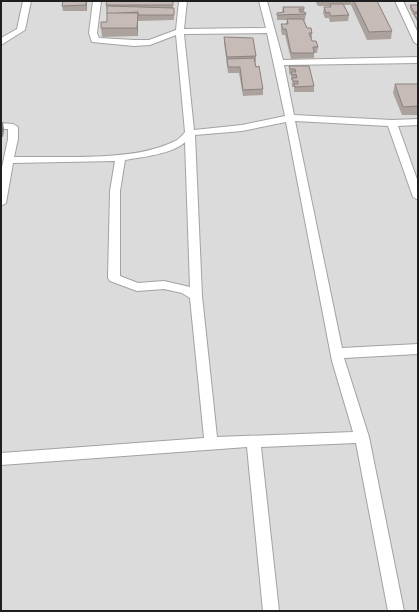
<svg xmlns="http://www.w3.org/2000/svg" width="419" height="612" font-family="'Sofia Sans Condensed',sans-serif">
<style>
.residential{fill:#dcdbdb}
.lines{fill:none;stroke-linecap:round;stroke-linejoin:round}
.minor-casing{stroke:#a2a2a2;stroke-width:2}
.minor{fill:#fff;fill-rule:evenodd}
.wall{fill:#aba19d}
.shaded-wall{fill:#8b8380}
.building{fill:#c7bbb7;stroke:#8b8380}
</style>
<rect width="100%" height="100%" fill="#efe9e3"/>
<rect class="residential" x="1" y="1" width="417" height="610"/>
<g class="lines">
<g class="minor-casing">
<g id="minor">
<polygon points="23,1 31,1 25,30 1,45 1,38 17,29"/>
<path d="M93 1H101L97 33 99 38 134 40H149L176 30 179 1H187L184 29 266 28 259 1H267L283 60 418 57V63L284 65 294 115 392 120 418 119V125L398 126 418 182V200L413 197 388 126 295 121 342 348 418 344V354L344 358 369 437 404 611H388L356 443 261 447 279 611H263L247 447 1 465V453L204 438 190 298 182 293 164 289 137 291 110 281 108 278 110 191 115 161 13 163 6 203 1 206V172L8 139V129H1V123L13 124 18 127V139L14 157C60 156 132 162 173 142 178 140 182 136 185 132L176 35 150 45 134 46 92 42 89 33ZM267 33 285 116 242 125 194 130 184 34ZM286 122 332 361 353 432 217 437 202 296 195 135 242 131ZM185 142 190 287 164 281 138 283 120 276V191L125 160C142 157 173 154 185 142Z"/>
<polygon points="395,1 403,1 418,33 418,45 414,42"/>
</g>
</g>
<use href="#minor" class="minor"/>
</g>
<g class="wall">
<polygon points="87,1 87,11 63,11 62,6"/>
<polygon points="173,1 173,8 174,8 174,20 138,21 138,18 138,36 102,37 101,28 107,22 107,10 106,5"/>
<polygon points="315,1 352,1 351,5 344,5 349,15 348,21 330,22 329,18 325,18 323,13 324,7 330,7 330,6 318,6"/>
<polygon points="352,1 377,1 392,31 391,39 367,40 351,5"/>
<polygon points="410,5 418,5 418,23 414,16 414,15 413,15 410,8"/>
<polygon points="283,7 304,9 304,12 306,14 305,20 304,20 307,28 312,33 312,38 311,38 312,41 318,47 317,53 314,53 314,58 291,59 285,35 282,35 281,30 281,24 286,24 287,20 277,20 277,13 282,12"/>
<polygon points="224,37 256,56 256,62 255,62 256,67 263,89 263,95 243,96 239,73 228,73 224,43"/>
<polygon points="289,66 309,66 314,86 314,92 294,92 294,87 292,87 292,80 291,80 291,75 290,75 289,72"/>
<polygon points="395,84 418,84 418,115 402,115 393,93"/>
<polygon points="1,123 4,129 3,137 1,137"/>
</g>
<g class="shaded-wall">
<polygon points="86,1 87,1 87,11 86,5"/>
<polygon points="138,13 138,36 137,28"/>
<polygon points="3,123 4,129 3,137 1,131"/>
</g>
<g class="building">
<polygon points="63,1 86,1 86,5 62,6"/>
<polygon points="107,1 173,1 173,5 106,5"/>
<polygon points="354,1 377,1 392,31 369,32"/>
<polygon points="330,4 343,4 349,15 331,16 329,12 326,13 324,7 331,7"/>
<polygon points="410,5 418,5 418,12 414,12"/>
<polygon points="107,6 174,8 174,15 138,15 138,12 107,14"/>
<polygon points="283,7 304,7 304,9 299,9 300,12 305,12 306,14 277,15 277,13 284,12"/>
<polygon points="107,13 138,13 137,28 101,28 101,22 107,22"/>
<polygon points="418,13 418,20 414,14"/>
<polygon points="287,19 303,19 307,28 311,28 312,33 309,33 312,41 316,41 318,47 313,47 314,53 291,53 286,29 283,29 281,24 288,24"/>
<polygon points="224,37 253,38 256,56 227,57"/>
<polygon points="254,58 256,67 259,66 263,89 243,90 240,67 228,67 227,59"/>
<polygon points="289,66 309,66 314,86 295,87 294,84 298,84 298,81 293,81 292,78 297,78 296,74 292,75 291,72 296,72 295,69 290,69"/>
<polygon points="395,84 418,84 418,106 403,107"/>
<polygon points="1,123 3,123 1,131"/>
</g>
<rect width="419" height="612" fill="none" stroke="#1e1e1e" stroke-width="4"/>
</svg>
